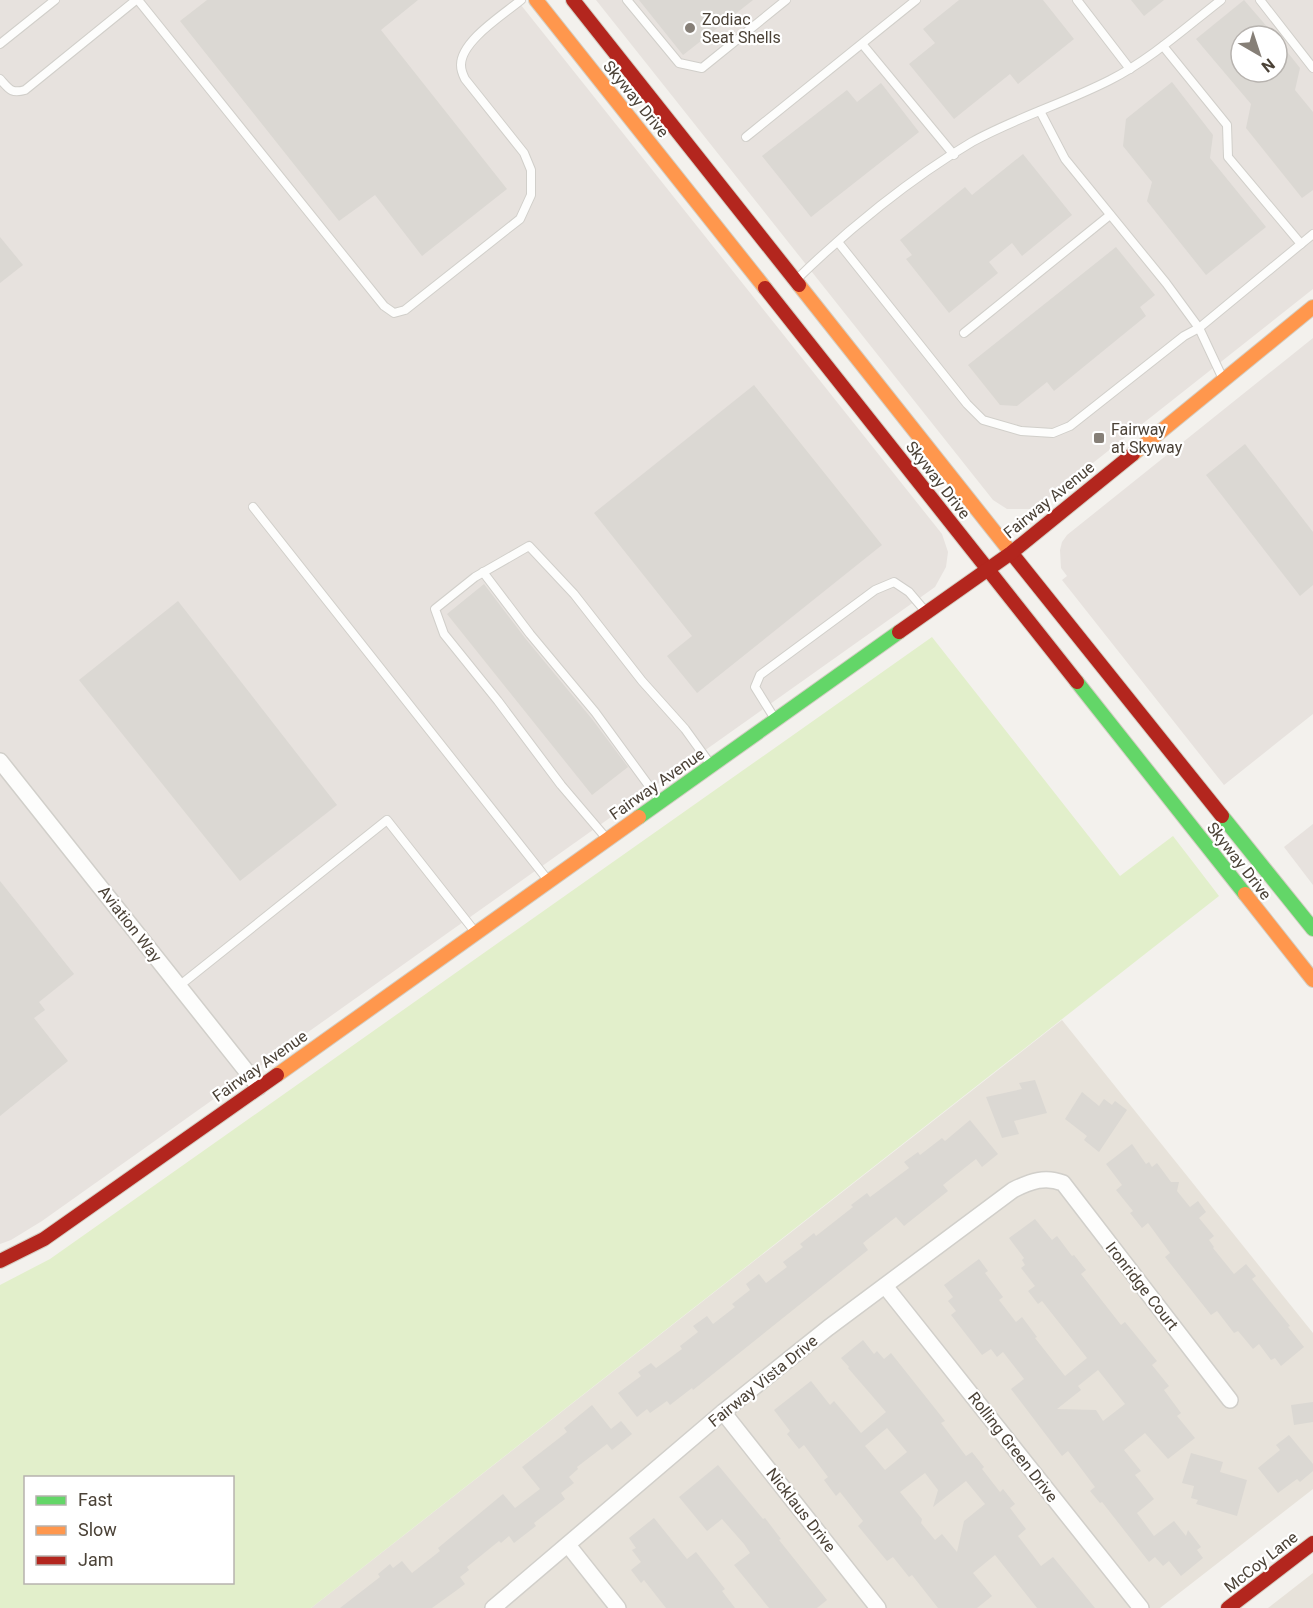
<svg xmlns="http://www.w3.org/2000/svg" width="1313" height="1608" font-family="Roboto,sans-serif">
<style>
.residential{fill:#e7e2da}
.industrial{fill:#e7e2de;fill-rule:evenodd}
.green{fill:#e2efcb;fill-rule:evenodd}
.building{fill:#dbd8d3;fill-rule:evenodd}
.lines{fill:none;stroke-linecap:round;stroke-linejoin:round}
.lane-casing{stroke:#d1cfca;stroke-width:10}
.street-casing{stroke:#d1cfca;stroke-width:18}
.fast-casing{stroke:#d3cec3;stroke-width:16}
.slow-casing{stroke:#d3cec3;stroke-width:16}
.jam-casing{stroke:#d3cec3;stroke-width:16}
.lane{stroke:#fdfdfc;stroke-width:8}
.street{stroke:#fdfdfc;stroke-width:15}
.fast{stroke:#63d668;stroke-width:14}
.slow{stroke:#ff974d;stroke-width:14}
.jam{stroke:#b3261e;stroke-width:14}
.poi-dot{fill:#867f77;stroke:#fff;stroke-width:2}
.labels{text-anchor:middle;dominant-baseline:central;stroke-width:4.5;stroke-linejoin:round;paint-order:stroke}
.poi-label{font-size:16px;fill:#4b4237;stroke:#fff;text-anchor:start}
.street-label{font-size:16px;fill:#4b4237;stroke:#fff}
</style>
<rect width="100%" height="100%" fill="#f3f1ed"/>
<g class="residential">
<polygon points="1062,1020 1313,1333 1313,1489 1160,1608 311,1608"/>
<polygon points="1313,1573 1313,1608 1268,1608"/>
</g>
<g class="industrial">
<polygon points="0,0 517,0 942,534 948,552 946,567 935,587 42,1221 11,1240 0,1244"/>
<path d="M596 0H1313V289L1046 500 1032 509H1007L993 500ZM1241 36H1277V72H1241Z"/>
<polygon points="1313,338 1313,714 1224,785 1062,580 1067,576 1061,568 1060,550 1062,542 1067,535"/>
<polygon points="1313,824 1313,885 1284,847"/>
</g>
<path class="green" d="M932 637 1120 876 1173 836 1219 896 311 1608H0V1285L50 1259ZM26 1478H232V1582H26Z"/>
<g class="building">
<polygon points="207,0 418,0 381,30 507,189 422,256 375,195 339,221 180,21"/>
<polygon points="639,0 753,0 683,55"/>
<polygon points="959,0 1043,0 1074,39 1018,84 1010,74 954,119 909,64 935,43 923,29"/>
<polygon points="1131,0 1164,0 1144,16"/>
<polygon points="1244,0 1275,36 1241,36 1241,72 1277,72 1277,39 1300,68 1295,90 1313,112 1313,190 1302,198 1246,128 1251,104 1196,39"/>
<polygon points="1172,82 1213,135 1210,158 1266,227 1206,275 1147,201 1152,182 1123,146 1126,119"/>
<polygon points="881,83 919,132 811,217 762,156 847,90 857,102"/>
<polygon points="1023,154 1072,215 1022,256 1012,243 989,262 998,273 949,313 906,259 912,255 900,240 965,187 972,195"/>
<polygon points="0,237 23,265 0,283"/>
<polygon points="1116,247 1155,295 1140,307 1146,316 1054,391 1047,382 1017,406 1000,405 968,365"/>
<polygon points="754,385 882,545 697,693 667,656 692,636 594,513"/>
<polygon points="1245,444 1313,532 1313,585 1300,596 1206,475"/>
<polygon points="484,584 525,638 592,719 628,767 592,795 447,614"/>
<polygon points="178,601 337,805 240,881 79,680"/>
<polygon points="0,881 74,974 39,1002 45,1010 34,1018 68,1061 0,1116"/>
<polygon points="1035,1080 1047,1113 1014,1121 1019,1134 1002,1138 986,1097 1022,1089 1019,1083"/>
<polygon points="1082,1092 1099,1106 1104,1099 1112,1105 1115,1101 1127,1110 1099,1152 1084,1140 1087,1136 1065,1119"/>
<polygon points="970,1120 998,1154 982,1167 976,1159 943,1185 948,1191 904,1226 896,1217 863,1243 868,1250 693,1390 692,1388 670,1405 667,1401 650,1413 647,1409 637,1417 618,1393 641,1376 638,1372 651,1363 656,1368 682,1349 680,1346 698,1332 693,1326 707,1316 713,1324 735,1307 732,1304 750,1290 746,1284 759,1274 766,1283 787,1267 783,1262 803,1247 800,1244 814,1233 816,1236 853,1207 851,1205 867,1193 870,1197 909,1168 904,1162 918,1152 920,1155 942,1138 945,1141"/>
<polygon points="1132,1144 1146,1164 1149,1162 1152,1167 1157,1163 1171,1182 1179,1182 1177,1191 1190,1207 1198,1201 1206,1212 1199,1218 1214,1236 1209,1240 1214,1247 1213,1248 1234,1274 1246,1264 1256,1276 1252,1279 1290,1326 1288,1327 1304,1347 1281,1366 1275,1358 1271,1360 1259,1344 1253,1349 1238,1331 1234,1333 1217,1311 1211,1315 1165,1257 1170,1253 1148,1223 1142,1228 1130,1213 1133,1211 1116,1190 1122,1185 1106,1164"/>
<path d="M1035 1219 1052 1240 1057 1236 1072 1256 1074 1255 1086 1270 1081 1274 1121 1325 1125 1322 1157 1361 1152 1365 1169 1386 1164 1390 1181 1413 1177 1416 1195 1438 1168 1459 1145 1433 1124 1450 1141 1471 1135 1475 1154 1499 1137 1513 1154 1536 1174 1521 1186 1536 1188 1530 1201 1547 1197 1550 1203 1558 1181 1576 1169 1561 1163 1566 1155 1557 1149 1562 1102 1502 1100 1503 1090 1491 1095 1487 1068 1451 1062 1456 1011 1389 1024 1379 1003 1352 997 1357 991 1349 982 1355 951 1315 956 1311 948 1301 953 1297 944 1285 979 1259 988 1271 985 1273 1003 1297 999 1300 1016 1322 1022 1317 1037 1337 1035 1338 1065 1376 1087 1358 1042 1301 1038 1304 1028 1291 1035 1286 1021 1268 1025 1265 1022 1260 1024 1258 1009 1238ZM1098 1370 1125 1404 1103 1421 1096 1410 1057 1409 1081 1390 1078 1386Z"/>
<path d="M863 1340 874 1354 877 1351 884 1359 891 1353 945 1421 941 1423 966 1456 972 1452 984 1467 982 1469 1000 1492 1003 1489 1015 1504 1010 1508 1026 1529 1018 1536 1041 1566 1053 1557 1095 1608H1037L995 1555 973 1573 992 1596 977 1608H938L912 1575 909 1577 893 1557 887 1561 858 1526 863 1521 840 1492 836 1496 824 1480 828 1477 804 1445 799 1449 787 1434 790 1431 774 1410 811 1381 830 1405 834 1401 861 1433 886 1412 848 1368 849 1367 841 1358ZM887 1428 907 1452 885 1470 865 1446ZM925 1473 938 1490 933 1507 966 1481 985 1504 964 1521 957 1552 942 1534 935 1540 921 1523 922 1519 900 1492Z"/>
<polygon points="1313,1402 1313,1422 1294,1425 1291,1405"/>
<polygon points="592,1405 611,1429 621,1421 632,1434 612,1450 607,1444 577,1467 578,1469 569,1477 574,1483 561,1493 565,1499 534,1523 536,1526 514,1543 509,1536 501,1543 499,1541 467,1567 469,1570 460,1577 465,1584 457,1590 432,1608 340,1608 380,1577 378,1574 390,1564 393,1568 402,1561 412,1573 440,1551 438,1548 503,1494 515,1508 540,1489 522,1467 567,1432 564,1428"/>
<polygon points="1289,1435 1313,1464 1313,1471 1300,1482 1297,1479 1278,1493 1258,1468 1280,1450 1276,1445"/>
<polygon points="1191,1453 1223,1462 1220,1472 1247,1480 1237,1516 1196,1504 1198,1500 1191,1498 1194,1486 1182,1483"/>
<polygon points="718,1465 763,1519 765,1518 781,1539 779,1540 827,1600 817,1608 769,1608 734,1565 750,1553 744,1544 722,1519 707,1531 679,1497"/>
<polygon points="654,1518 687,1559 696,1552 725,1589 722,1591 735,1608 666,1608 644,1580 641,1583 631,1570 641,1562 632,1550 636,1548 629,1538"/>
</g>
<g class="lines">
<g class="lane-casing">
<g id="lane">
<path d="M138 0 384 306 394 313 405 310 520 219 531 195V170L524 153 465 79C463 75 461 70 461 65 461 41 503 15 521 0"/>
<polyline points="627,0 679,63 702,68 786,0"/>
<polyline points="1077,0 1130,69"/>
<polyline points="1260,0 1313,68"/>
<polyline points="0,44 55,0"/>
<polyline points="863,45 954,155"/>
<polyline points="1163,46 1227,125 1228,157 1301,244"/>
<path d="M0 79C9 89 11 94 25 90L136 0"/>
<polyline points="1040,111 1065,159 1166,283 1199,328 1223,379"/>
<polyline points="746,137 916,0"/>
<polyline points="838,242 967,404 983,420 1021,431 1053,433 1070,426 1184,336 1199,328 1313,234"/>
<path d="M796 280C847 230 911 178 972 142 1015 118 1065 103 1110 80 1151 59 1185 28 1221 0"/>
<polyline points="964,333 1110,215"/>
<polyline points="253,507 547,879"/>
<polyline points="483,572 530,634 595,712 660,801"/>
<polyline points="775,719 755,687 760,675 875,590 894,582 909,592 926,612"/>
<polyline points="607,839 561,785 498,701 444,634 435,609 475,577 529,546 574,594 642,681 685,729 711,765"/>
<polyline points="179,986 387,820 476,933"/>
</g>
</g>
<g class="street-casing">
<g id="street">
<polyline points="0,761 259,1087"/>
<polyline points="885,1286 1141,1608"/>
<polyline points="723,1412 878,1608"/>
<polyline points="568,1545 618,1608"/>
<path d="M493 1608 723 1412 828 1328 1013 1190C1031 1181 1045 1176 1063 1183L1230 1400"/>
</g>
</g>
<g class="fast-casing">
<g id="fast">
<polyline points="1077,682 1245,894"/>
<polyline points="1222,816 1313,929"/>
<polyline points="639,817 899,632"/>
</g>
</g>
<g class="slow-casing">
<g id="slow">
<polyline points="536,0 765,288"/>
<polyline points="799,285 1013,555"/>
<polyline points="1133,454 1313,307"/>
<polyline points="1245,894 1313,980"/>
<polyline points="277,1075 639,817"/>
</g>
</g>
<g class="jam-casing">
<g id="jam">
<polyline points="573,0 799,285"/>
<polyline points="765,288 1077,682"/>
<polyline points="1013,555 1222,816"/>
<polyline points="899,632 1011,553 1133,454"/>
<polyline points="0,1261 44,1239 277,1075"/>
<polyline points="1228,1608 1313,1543"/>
</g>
</g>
<use href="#lane" class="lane"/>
<use href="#street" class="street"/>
<use href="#fast" class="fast"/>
<use href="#slow" class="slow"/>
<use href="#jam" class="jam"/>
</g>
<g class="poi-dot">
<circle cx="690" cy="28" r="6"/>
<rect x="1093" y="432" width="12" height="12" rx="3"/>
</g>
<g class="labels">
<g class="poi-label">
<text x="702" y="19">Zodiac<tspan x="702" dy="18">Seat Shells</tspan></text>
<text x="1111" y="429">Fairway<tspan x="1111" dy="18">at Skyway</tspan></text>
</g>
<g class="street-label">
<text transform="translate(636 99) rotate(51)">Skyway Drive</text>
<text transform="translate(938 480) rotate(52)">Skyway Drive</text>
<text transform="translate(1049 500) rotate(-39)">Fairway Avenue</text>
<text transform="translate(657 784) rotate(-35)">Fairway Avenue</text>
<text transform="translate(1239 861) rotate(52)">Skyway Drive</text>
<text transform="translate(130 924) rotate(52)">Aviation Way</text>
<text transform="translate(260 1066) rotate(-35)">Fairway Avenue</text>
<text transform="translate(1142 1286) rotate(52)">Ironridge Court</text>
<text transform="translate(763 1381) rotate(-39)">Fairway Vista Drive</text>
<text transform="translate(1013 1447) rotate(52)">Rolling Green Drive</text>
<text transform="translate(801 1510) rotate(52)">Nicklaus Drive</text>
<text transform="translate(1261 1562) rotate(-38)">McCoy Lane</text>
</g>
</g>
<rect x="24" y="1476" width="210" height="108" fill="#ffffff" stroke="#b7b3af" stroke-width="1.5"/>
<rect x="36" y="1496" width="30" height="9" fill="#63d668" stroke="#b7b3af" stroke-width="1.5"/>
<text x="78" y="1506" font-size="18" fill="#4b4237">Fast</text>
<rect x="36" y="1526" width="30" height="9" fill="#ff974d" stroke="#b7b3af" stroke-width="1.5"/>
<text x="78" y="1536" font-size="18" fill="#4b4237">Slow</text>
<rect x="36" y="1556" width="30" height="9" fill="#b3261e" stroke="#b7b3af" stroke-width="1.5"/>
<text x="78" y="1566" font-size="18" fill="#4b4237">Jam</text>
<g transform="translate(1259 54) rotate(141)"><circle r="28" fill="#ffffff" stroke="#b7b3af" stroke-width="1.5"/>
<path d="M0-4.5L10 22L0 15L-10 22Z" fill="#867f77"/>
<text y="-9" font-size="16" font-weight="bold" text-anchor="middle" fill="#4b4237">N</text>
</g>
</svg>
